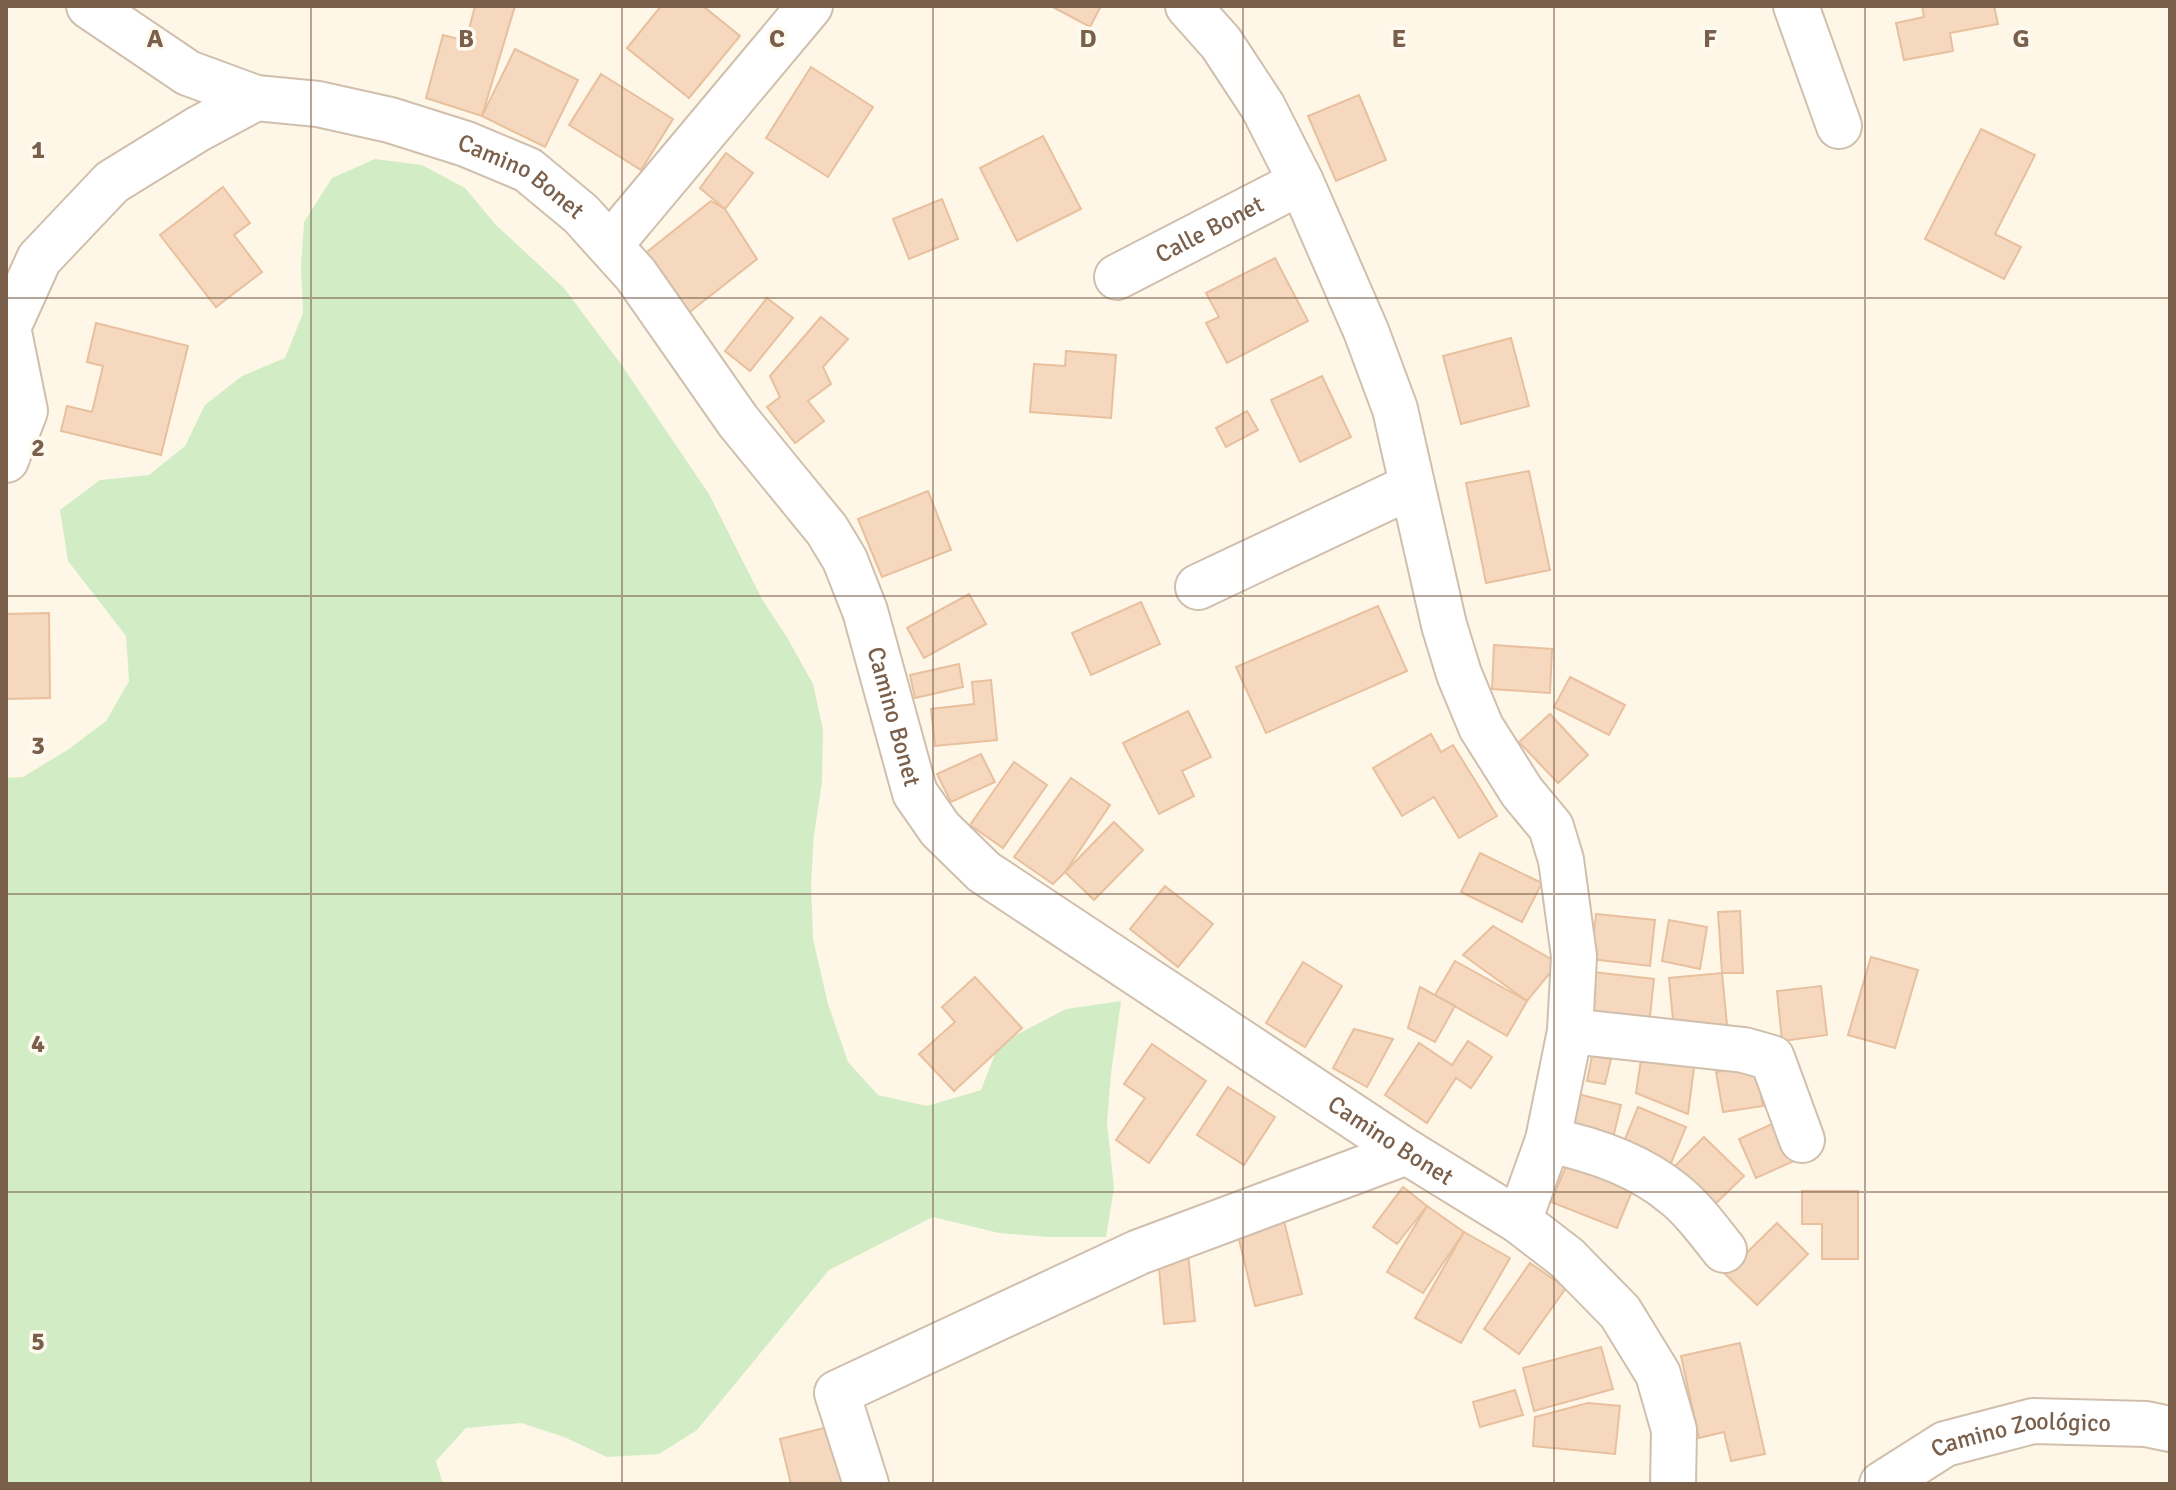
<svg xmlns="http://www.w3.org/2000/svg" width="2176" height="1490" font-family="Signika,sans-serif">
<style>
.green{fill:#d2edc5}
.building{fill:#f5d8be;stroke:#e8c09e;stroke-width:2}
.lines{fill:none;stroke-linecap:round;stroke-linejoin:round}
.minor-casing{stroke:#d1bfad;stroke-width:48}
.minor{stroke:#fff;stroke-width:44}
.grid{fill:none;stroke:#7a5f4a;stroke-width:2;stroke-opacity:0.55}
.labels{text-anchor:middle;dominant-baseline:central;stroke-width:7;stroke-linejoin:round;paint-order:stroke}
.street-label{font-size:24px;fill:#7a5f4a;stroke:#fffaf0}
.grid-label{font-size:26px;text-anchor:middle;font-weight:bold;fill:#7a5f4a;stroke:#fffaf0;stroke-width:7;stroke-linejoin:round;paint-order:stroke}
</style>
<rect width="100%" height="100%" fill="#fef7e8"/>
<polygon class="green" points="375,159 422,165 465,188 496,225 564,288 623,367 709,494 762,599 788,639 813,684 823,730 822,782 814,835 811,883 813,939 828,1004 848,1062 878,1095 927,1106 981,1090 999,1044 1066,1009 1121,1001 1111,1074 1107,1123 1114,1188 1106,1237 1048,1237 999,1233 933,1217 829,1270 697,1430 659,1454 607,1457 564,1437 521,1423 466,1428 436,1461 443,1484 6,1484 6,778 23,777 69,749 106,721 129,681 126,636 68,561 60,510 100,480 149,475 185,446 205,405 242,376 285,358 303,313 301,267 304,222 332,178"/>
<g class="building">
<polygon points="475,6 515,6 482,116 426,98 443,35 466,41"/>
<polygon points="661,6 703,6 740,36 689,98 627,48"/>
<polygon points="1051,6 1101,6 1090,27"/>
<polygon points="1922,6 1994,6 1998,24 1950,33 1953,51 1904,60 1896,23 1924,17"/>
<polygon points="515,49 578,80 545,147 482,116"/>
<polygon points="811,67 873,107 828,177 766,138"/>
<polygon points="601,74 673,119 641,170 569,125"/>
<polygon points="1359,95 1386,160 1336,181 1308,116"/>
<polygon points="1981,129 2035,155 1995,234 2021,247 2004,279 1925,239"/>
<polygon points="1043,136 1081,209 1017,241 980,168"/>
<polygon points="726,153 753,173 725,209 700,188"/>
<polygon points="223,187 250,223 234,235 262,272 216,307 160,235"/>
<polygon points="942,199 958,239 909,259 893,219"/>
<polygon points="711,201 725,209 757,259 687,314 642,256"/>
<polygon points="1275,258 1308,321 1227,363 1206,323 1219,317 1206,293"/>
<polygon points="767,298 793,318 750,371 725,351"/>
<polygon points="821,317 848,339 823,367 831,384 808,401 824,421 795,443 767,407 780,397 770,376"/>
<polygon points="96,323 188,346 161,455 61,431 67,406 92,412 103,366 87,362"/>
<polygon points="1511,338 1529,406 1461,424 1443,356"/>
<polygon points="1066,351 1116,355 1111,418 1030,412 1034,364 1065,366"/>
<polygon points="1322,376 1351,437 1300,462 1271,400"/>
<polygon points="1247,411 1258,430 1226,447 1216,428"/>
<polygon points="1529,471 1550,570 1486,583 1466,483"/>
<polygon points="928,491 951,550 882,577 858,519"/>
<polygon points="969,594 986,624 924,658 907,628"/>
<polygon points="1141,602 1160,644 1091,675 1072,633"/>
<polygon points="1378,606 1407,671 1266,733 1236,667"/>
<polygon points="49,613 50,698 6,699 6,614"/>
<polygon points="1494,645 1552,649 1550,693 1492,689"/>
<polygon points="959,664 963,687 915,698 910,675"/>
<polygon points="1570,677 1625,705 1609,735 1554,707"/>
<polygon points="991,680 997,740 935,746 931,709 974,704 972,682"/>
<polygon points="1188,711 1211,757 1182,771 1194,796 1159,814 1123,743"/>
<polygon points="1550,714 1588,755 1558,783 1519,742"/>
<polygon points="1431,734 1441,752 1453,745 1497,816 1459,838 1434,797 1402,816 1373,768"/>
<polygon points="981,754 995,782 951,802 937,774"/>
<polygon points="1014,762 1047,785 1003,848 970,825"/>
<polygon points="1071,778 1110,805 1065,872 1053,884 1014,857"/>
<polygon points="1114,822 1143,850 1094,900 1065,872"/>
<polygon points="1480,853 1542,883 1522,922 1461,892"/>
<polygon points="1165,886 1213,924 1178,967 1130,929"/>
<polygon points="1740,911 1743,973 1722,973 1718,912"/>
<polygon points="1596,914 1655,920 1650,966 1591,959"/>
<polygon points="1669,920 1707,927 1700,969 1662,961"/>
<polygon points="1493,926 1558,963 1527,1001 1463,955"/>
<polygon points="1871,957 1918,970 1895,1048 1848,1035"/>
<polygon points="1455,961 1527,1001 1507,1036 1435,995"/>
<polygon points="1303,962 1342,986 1305,1047 1266,1023"/>
<polygon points="1593,972 1654,979 1649,1025 1588,1018"/>
<polygon points="1722,973 1727,1025 1674,1030 1669,978"/>
<polygon points="975,977 1022,1028 954,1091 919,1054 955,1022 942,1007"/>
<polygon points="1821,986 1827,1035 1782,1041 1777,991"/>
<polygon points="1420,987 1455,1006 1435,1042 1408,1028"/>
<polygon points="1354,1029 1393,1039 1367,1087 1333,1068"/>
<polygon points="1468,1041 1492,1057 1471,1088 1456,1078 1427,1123 1385,1095 1419,1043 1452,1065"/>
<polygon points="1152,1044 1206,1081 1149,1163 1116,1140 1145,1098 1124,1084"/>
<polygon points="1642,1053 1695,1060 1688,1114 1636,1093"/>
<polygon points="1592,1056 1611,1059 1605,1084 1587,1081"/>
<polygon points="1756,1066 1763,1106 1723,1112 1716,1072"/>
<polygon points="1228,1087 1275,1117 1244,1165 1197,1135"/>
<polygon points="1574,1093 1621,1105 1612,1142 1565,1129"/>
<polygon points="1638,1107 1686,1127 1669,1168 1621,1149"/>
<polygon points="1785,1118 1803,1157 1756,1178 1739,1139"/>
<polygon points="1704,1137 1744,1176 1711,1208 1672,1169"/>
<polygon points="1572,1152 1637,1179 1617,1228 1551,1202"/>
<polygon points="1403,1187 1427,1206 1397,1244 1373,1227"/>
<polygon points="1802,1191 1858,1191 1858,1259 1822,1259 1822,1224 1802,1224"/>
<polygon points="1427,1206 1464,1232 1423,1293 1387,1272"/>
<polygon points="1284,1221 1302,1294 1255,1306 1237,1231"/>
<polygon points="1777,1223 1808,1254 1757,1305 1725,1274"/>
<polygon points="1464,1232 1510,1258 1461,1343 1415,1318"/>
<polygon points="1188,1254 1195,1321 1164,1324 1158,1257"/>
<polygon points="1530,1263 1566,1288 1519,1354 1484,1329"/>
<polygon points="1740,1343 1765,1454 1731,1461 1724,1432 1699,1438 1681,1356"/>
<polygon points="1601,1347 1613,1389 1534,1411 1523,1368"/>
<polygon points="1515,1390 1523,1415 1480,1427 1473,1402"/>
<polygon points="1588,1403 1620,1406 1615,1454 1533,1446 1535,1417"/>
<polygon points="828,1427 843,1484 791,1484 780,1439"/>
</g>
<g class="lines">
<g class="minor-casing">
<g id="minor">
<path id="s1" d="M89 6 188 73 256 98 318 104 390 120 466 144 528 170 581 214 636 275 738 421 827 530 845 560 865 611 915 793 940 829 984 872 1407 1152 1519 1221 1567 1258 1620 1312 1658 1374 1674 1430 1673 1484"/>
<polyline points="1188,6 1221,43 1263,107 1301,182 1366,331 1395,409 1444,625 1459,674 1481,727 1522,792 1551,827 1561,860 1574,956 1570,1031 1548,1140 1519,1221"/>
<polyline points="1796,6 1839,126"/>
<polyline points="610,245 810,6"/>
<path id="s2" d="M1117 277 1301 182"/>
<polyline points="6,332 39,259 112,182 198,129 256,98"/>
<polyline points="6,460 25,411 8,327"/>
<polyline points="1198,587 1412,486"/>
<polyline points="1570,1031 1744,1050 1772,1058 1802,1140"/>
<path d="M1548 1140C1592 1149 1638 1164 1674 1194 1693 1209 1708 1230 1724 1250"/>
<polyline points="866,1484 837,1393 1139,1252 1407,1152"/>
<path id="s3" d="M1882 1484 1945 1444 2033 1421 2146 1424 2170 1429"/>
</g>
</g>
<use href="#minor" class="minor"/>
</g>
<path class="grid" d="M311 6V1484M622 6V1484M933 6V1484M1243 6V1484M1554 6V1484M1865 6V1484M6 298H2170M6 596H2170M6 894H2170M6 1192H2170"/>
<g class="labels">
<g class="street-label">
<text stroke="none"><textPath href="#s1" startOffset="472">Camino Bonet</textPath></text>
<text stroke="none"><textPath href="#s2" startOffset="104">Calle Bonet</textPath></text>
<text stroke="none"><textPath href="#s1" startOffset="1144">Camino Bonet</textPath></text>
<text stroke="none"><textPath href="#s1" startOffset="1816">Camino Bonet</textPath></text>
<text stroke="none"><textPath href="#s3" startOffset="152">Camino Zoológico</textPath></text>
</g>
</g>
<g class="grid-label">
<text x="155" y="47">A</text>
<text x="466" y="47">B</text>
<text x="777" y="47">C</text>
<text x="1088" y="47">D</text>
<text x="1399" y="47">E</text>
<text x="1710" y="47">F</text>
<text x="2021" y="47">G</text>
<text x="38" y="158">1</text>
<text x="38" y="456">2</text>
<text x="38" y="754">3</text>
<text x="38" y="1052">4</text>
<text x="38" y="1350">5</text>
</g>
<rect width="2176" height="1490" fill="none" stroke="#7a5f4a" stroke-width="16"/>
</svg>
